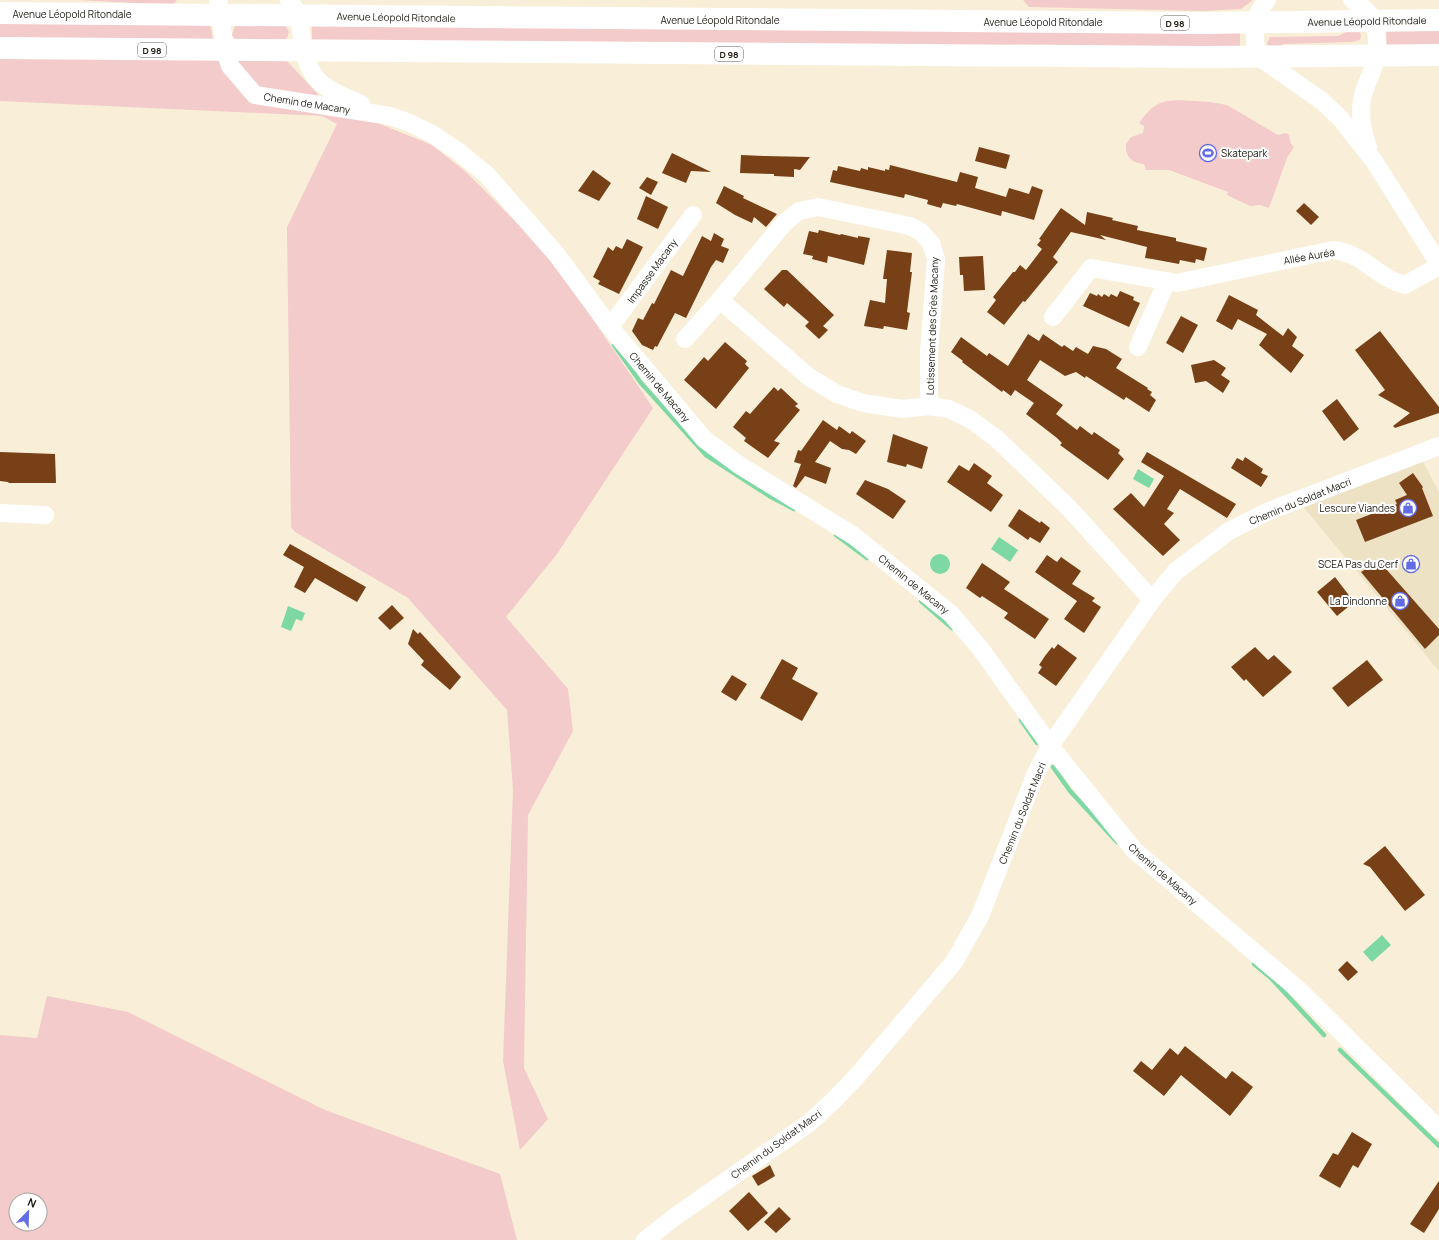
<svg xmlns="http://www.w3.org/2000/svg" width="1439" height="1240" font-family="Manrope,sans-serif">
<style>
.built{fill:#eee2c4}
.green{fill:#f3cbca;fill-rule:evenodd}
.water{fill:#7dd8a3}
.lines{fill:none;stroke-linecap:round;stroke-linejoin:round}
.stream{stroke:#7dd8a3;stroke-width:4.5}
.building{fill:#784017}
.minor{stroke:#fff;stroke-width:18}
.highway{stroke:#fff;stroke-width:22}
.labels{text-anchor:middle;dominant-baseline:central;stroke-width:4;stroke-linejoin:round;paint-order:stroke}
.shield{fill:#fff;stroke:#615f59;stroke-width:1}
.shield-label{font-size:9px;font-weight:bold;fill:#1d1a12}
.street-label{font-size:10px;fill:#1d1a12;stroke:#fff}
.poi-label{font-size:10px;fill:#1d1a12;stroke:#fff;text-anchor:end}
</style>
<rect width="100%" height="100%" fill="#f9efd8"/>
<polygon class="built" points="1423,462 1439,492 1439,671 1302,505"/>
<g class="green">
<polygon points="77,0 177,0 173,5"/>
<polygon points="1023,0 1253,0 1241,9 1204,11 1029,7"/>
<polygon points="0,21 210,23 213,41 0,40"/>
<polygon points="312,23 1240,30 1240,50 312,42"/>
<polygon points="285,25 289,32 287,38 282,42 235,39 232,35 235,26"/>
<polygon points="1439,27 1439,48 1387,49 1386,28"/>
<polygon points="1352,29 1358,30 1361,35 1360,40 1352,42 1283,44 1278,48 1269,48 1267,43 1270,37 1338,36"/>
<polygon points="284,58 317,93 324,112 375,122 432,145 466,172 519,225 561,272 653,408 557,554 506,617 568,689 573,731 528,815 524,1068 548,1119 520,1150 503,1061 513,790 507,710 408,598 295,532 291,527 287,227 337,124 322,116 0,101 0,59"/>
<path d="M1179 100 1210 102 1227 105 1278 135 1286 133 1289 135 1291 144 1294 147 1287 158 1269 208 1260 205 1250 206 1227 195 1228 192 1169 170H1146L1144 164C1132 163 1125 157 1126 144L1131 137 1143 133 1144 126 1139 123C1153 105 1157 101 1179 100Z"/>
<path d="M47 996 128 1012 325 1110 500 1174 517 1240H0V1035L37 1038ZM16 1200H40V1224H16Z"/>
</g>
<g class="water">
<polygon points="1138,469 1154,479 1149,488 1133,479"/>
<polygon points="999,537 1018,550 1010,562 991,549"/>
<circle cx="940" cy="564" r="10"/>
<polygon points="288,606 305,613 302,621 296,619 291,631 281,627"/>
<polygon points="1382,935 1391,945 1372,962 1363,952"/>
</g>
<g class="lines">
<g class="stream">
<polyline points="614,345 641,383 706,455 771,497 794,509"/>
<polyline points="836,535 867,558"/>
<polyline points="921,601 952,628"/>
<polyline points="1021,720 1037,743"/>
<polyline points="1053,767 1070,791 1117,842"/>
<polyline points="1254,964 1271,978 1324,1035"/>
<polyline points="1340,1050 1439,1146"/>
</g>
</g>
<g class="building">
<polygon points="979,147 1010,155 1006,169 975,161"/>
<polygon points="672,153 711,172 691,171 686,183 662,173"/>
<polygon points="741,155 765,156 810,157 800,170 794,169 794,177 774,176 774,174 740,173"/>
<polygon points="890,165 957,182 960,172 978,177 975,188 1006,197 1009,188 1029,194 1032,186 1043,190 1034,220 1002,211 1001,216 957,204 956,206 943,203 941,208 927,204 928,200 905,194 904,198 830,182 833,170 837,171 838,166 860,171 861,168 868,170 868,167 885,171 885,169 889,170"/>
<polygon points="593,170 611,183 599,201 578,191"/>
<polygon points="647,177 658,182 651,195 639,188"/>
<polygon points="724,186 744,196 743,198 777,214 766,227 754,217 752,223 735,215 716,203"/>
<polygon points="646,196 668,207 658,229 637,219"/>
<polygon points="1304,203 1319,217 1311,225 1296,211"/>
<polygon points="1061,208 1085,225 1087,212 1113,218 1112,220 1138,226 1137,230 1176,238 1176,241 1207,248 1204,261 1196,259 1195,263 1180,260 1179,264 1152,259 1145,258 1147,247 1100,235 1106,240 1071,232 1053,257 1058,262 1025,302 1023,301 1004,325 987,312 996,300 993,297 1013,272 1015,272 1020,265 1026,270 1042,249 1037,245 1041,240 1039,239"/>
<polygon points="819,230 840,235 841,234 858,238 858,236 870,238 864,265 828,256 827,263 812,259 813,256 803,254 809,231 818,233"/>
<polygon points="714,233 724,239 721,246 729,249 723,263 716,260 711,267 686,318 675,313 657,347 655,346 653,350 642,345 632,331 638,318 643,320 652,303 654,304 671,270 683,276 702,236 711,241"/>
<polygon points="627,239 643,247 619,294 598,284 600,281 593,277 608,247 613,251 616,246 622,249"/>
<polygon points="887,250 912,253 910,272 912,272 907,312 910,313 907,330 884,326 883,329 864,326 870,300 885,303 887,279 883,279"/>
<polygon points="983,256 985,290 964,291 963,275 960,275 959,257"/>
<polygon points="782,270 787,270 834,315 823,326 828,330 819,339 805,326 809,322 787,303 784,307 764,289"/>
<polygon points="1120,291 1134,297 1133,300 1140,303 1129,327 1083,306 1090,293 1097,296 1098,294 1102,297 1104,294 1109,297 1111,294 1117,297"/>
<polygon points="1229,295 1258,310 1256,315 1283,336 1288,328 1297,337 1292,346 1304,355 1291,373 1259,345 1267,334 1238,319 1232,330 1216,321"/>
<polygon points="1181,316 1198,325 1183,353 1166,343"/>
<polygon points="1380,331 1439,407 1439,413 1395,428 1393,426 1410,413 1378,395 1385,390 1355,350"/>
<polygon points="1028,334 1039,341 1043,334 1062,347 1064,345 1073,351 1076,347 1088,354 1093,346 1106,349 1122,359 1116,368 1148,388 1147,389 1152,392 1150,395 1156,400 1149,412 1126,397 1124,400 1086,376 1085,378 1076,372 1065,376 1040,360 1027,380 1063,405 1056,414 1077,430 1080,426 1092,435 1094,432 1120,450 1118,453 1124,459 1108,480 1060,445 1062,443 1057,438 1026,414 1034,403 1015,390 1011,396 1003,390 1002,392 962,362 963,361 951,352 961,337 987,356 989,353 1008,366"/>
<polygon points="725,342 747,361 745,364 749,368 716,409 684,380 704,357 708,361"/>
<polygon points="1214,360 1226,368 1221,375 1230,381 1223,393 1206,381 1195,383 1191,365"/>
<polygon points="774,387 778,391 781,388 798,404 795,406 800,410 774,441 780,443 768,458 744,441 746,438 733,427 746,411 750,414"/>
<polygon points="1337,399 1359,429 1344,441 1322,411"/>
<polygon points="823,420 837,430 839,426 850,434 852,431 866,441 856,454 849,450 842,449 830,441 815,462 831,468 826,484 805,476 796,488 793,486 801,464 794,462 798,450 801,451"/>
<polygon points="893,434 928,447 922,469 907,464 906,467 887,462"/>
<polygon points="0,452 55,454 56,483 9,483 8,482 0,481"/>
<polygon points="1147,452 1236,504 1227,518 1180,489 1167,509 1174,513 1164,524 1180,540 1163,556 1113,509 1131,493 1144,507 1164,476 1141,462"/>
<polygon points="1245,457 1263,469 1261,473 1268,476 1261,487 1231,468 1237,458 1243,461"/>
<polygon points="974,463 992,476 987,483 1003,495 991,512 947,482 959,465 969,471"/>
<polygon points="1413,473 1423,487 1422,488 1433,516 1365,542 1356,520 1397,504 1395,500 1407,495 1399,483"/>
<polygon points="865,480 888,489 906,501 893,519 856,494"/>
<polygon points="1019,509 1040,523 1041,521 1050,528 1040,543 1030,537 1028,540 1008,526"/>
<polygon points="290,544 366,587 357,602 315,578 305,593 294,587 304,567 283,555"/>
<polygon points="1047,555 1057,562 1061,557 1081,571 1072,584 1095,598 1092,601 1101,607 1084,633 1064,619 1077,601 1035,572"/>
<polygon points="1379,561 1439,629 1439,635 1425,649 1361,572"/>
<polygon points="982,563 1010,582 1004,589 1049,619 1035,639 1004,618 1008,613 982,596 980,598 966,588"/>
<polygon points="1335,577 1351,598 1344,603 1348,607 1337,616 1317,592"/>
<polygon points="392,605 404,618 390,630 378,618"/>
<polygon points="413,629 418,634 420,632 461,677 450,690 421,665 424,661 408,644"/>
<polygon points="1058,644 1077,658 1056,686 1038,673 1042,667 1039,665 1045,656 1052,647 1054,649"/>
<polygon points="1255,647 1268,660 1274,655 1292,672 1263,697 1246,679 1244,681 1231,667"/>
<polygon points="782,659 798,668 792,679 818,693 802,721 760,698"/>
<polygon points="1367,660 1383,680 1348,707 1332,688"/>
<polygon points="732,675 747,684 736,701 721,692"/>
<polygon points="1385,846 1425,895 1405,911 1370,867 1363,864"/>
<polygon points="1347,961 1358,972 1348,981 1338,970"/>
<polygon points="1185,1046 1226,1079 1232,1071 1253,1087 1230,1116 1181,1075 1164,1096 1133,1071 1141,1061 1152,1070 1170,1048 1178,1055"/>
<polygon points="1352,1132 1372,1144 1358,1168 1353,1165 1340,1188 1319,1176 1333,1153 1338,1155"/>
<polygon points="770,1165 775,1176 758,1186 752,1176"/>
<polygon points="1439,1181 1439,1209 1424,1233 1410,1224"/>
<polygon points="749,1192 768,1213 748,1231 729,1211"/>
<polygon points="779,1207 791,1219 776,1233 764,1222"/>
</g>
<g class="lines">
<g class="minor">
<polyline points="218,0 225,50 230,66 255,95 390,116 410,123 432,134 459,152 487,175 557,255 610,327 704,439 739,465 854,536 951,614 980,648 1054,751 1134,850 1299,990 1439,1129"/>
<path d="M289 0C297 9 300 21 301 32 307 80 318 86 361 104"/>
<path d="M1267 0C1264 4 1260 9 1258 14 1253 25 1254 46 1259 57L1322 101 1340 118 1374 161 1439 264"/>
<path d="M1352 0C1371 12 1376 19 1377 41 1377 50 1377 57 1374 66 1370 77 1364 88 1362 100 1359 117 1362 131 1368 147"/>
<polyline points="720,300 809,377 837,394 863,403 902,409 929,406 949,409 970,419 997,439 1070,509 1152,600"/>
<path d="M1053 317 1091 268 1177 283 1333 250C1366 254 1376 278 1405 285L1439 266"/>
<polyline points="610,327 693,215"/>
<polyline points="685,339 720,300 784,223 799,211 818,207 910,226 921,232 931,243 936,259 929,353 929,406"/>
<polyline points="1138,347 1167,281"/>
<polyline points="0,513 45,515"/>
<polyline points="645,1240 676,1216 809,1123 833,1101 857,1076 954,962 980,916 1036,773 1050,746 1152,600 1176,571 1229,531 1269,511 1439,446"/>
</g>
<g class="highway">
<polyline points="0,13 1203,23 1439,20"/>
<polyline points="0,48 1200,57 1439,55"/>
</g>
</g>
<defs>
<g id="stadium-ring" transform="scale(0.9)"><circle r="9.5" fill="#fff" stroke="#626ce4" stroke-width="1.5"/><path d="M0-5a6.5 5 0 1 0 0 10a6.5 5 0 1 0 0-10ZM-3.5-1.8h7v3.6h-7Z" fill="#626ce4"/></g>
<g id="shop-ring" transform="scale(0.9)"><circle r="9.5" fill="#fff" stroke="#626ce4" stroke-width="1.5"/><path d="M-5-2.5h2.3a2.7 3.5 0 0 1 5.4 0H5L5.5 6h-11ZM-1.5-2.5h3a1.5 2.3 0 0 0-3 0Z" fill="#626ce4"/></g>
</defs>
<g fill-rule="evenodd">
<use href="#stadium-ring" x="1208" y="153"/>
<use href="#shop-ring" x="1408" y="508"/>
<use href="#shop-ring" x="1411" y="564"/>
<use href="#shop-ring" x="1400" y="601"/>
</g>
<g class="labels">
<g class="shield">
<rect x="1161" y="16" width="28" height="14" rx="3"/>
<rect x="138" y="43" width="28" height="14" rx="3"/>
<rect x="715" y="47" width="28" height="14" rx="3"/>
</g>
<g class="shield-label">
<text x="1175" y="23">D 98</text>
<text x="152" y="50">D 98</text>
<text x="729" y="54">D 98</text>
</g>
<g class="street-label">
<text x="72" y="14">Avenue Léopold Ritondale</text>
<text transform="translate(396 17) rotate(1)">Avenue Léopold Ritondale</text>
<text x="720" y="20">Avenue Léopold Ritondale</text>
<text transform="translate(1367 21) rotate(-1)">Avenue Léopold Ritondale</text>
<text x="1043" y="22">Avenue Léopold Ritondale</text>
<text transform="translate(307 103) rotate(9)">Chemin de Macany</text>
<text transform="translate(1309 256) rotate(-10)">Allée Auréa</text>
<text transform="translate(652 271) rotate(-54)">Impasse Macany</text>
<text transform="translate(932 326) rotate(-88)">Lotissement des Grès Macany</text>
<text transform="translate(660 387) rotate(50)">Chemin de Macany</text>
<text transform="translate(1300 501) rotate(-22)">Chemin du Soldat Macri</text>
<text transform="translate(914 584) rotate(39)">Chemin de Macany</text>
<text transform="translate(1022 813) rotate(-68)">Chemin du Soldat Macri</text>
<text transform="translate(1163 874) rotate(41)">Chemin de Macany</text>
<text transform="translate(776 1144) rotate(-36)">Chemin du Soldat Macri</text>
</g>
<g class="poi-label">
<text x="1221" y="153" text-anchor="start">Skatepark</text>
<text x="1395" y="508">Lescure Viandes</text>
<text x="1398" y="564">SCEA Pas du Cerf</text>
<text x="1387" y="601">La Dindonne</text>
</g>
</g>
<g transform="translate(28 1212) rotate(23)"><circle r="19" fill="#ffffff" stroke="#a5a3a0"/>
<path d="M0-3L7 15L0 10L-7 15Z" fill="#626ce4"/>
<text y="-6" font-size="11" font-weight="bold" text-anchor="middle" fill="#1d1a12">N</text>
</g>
</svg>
